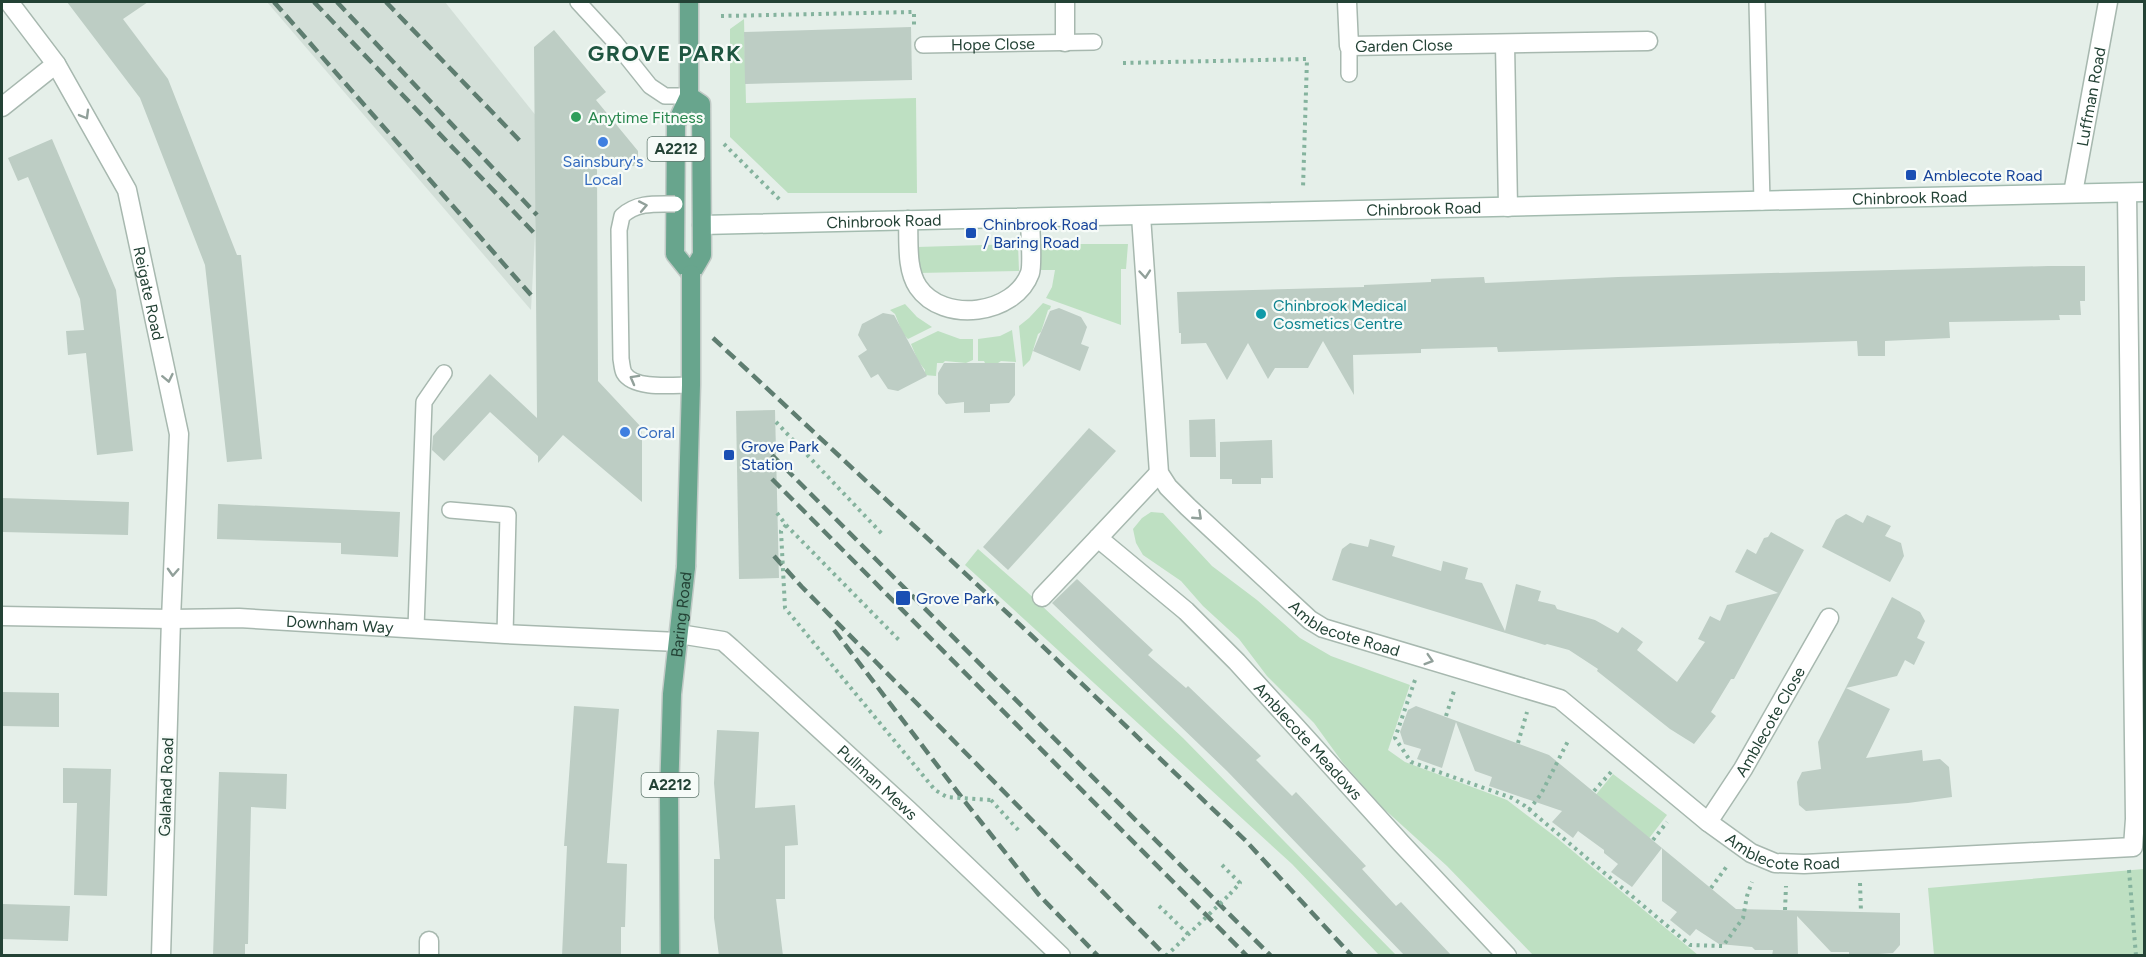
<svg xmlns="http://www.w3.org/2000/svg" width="2146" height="957" font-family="Figtree,sans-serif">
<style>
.built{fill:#d3dfd8}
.green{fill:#bee0c2}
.building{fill:#bdcdc4}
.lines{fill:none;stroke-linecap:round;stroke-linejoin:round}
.service-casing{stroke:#a7b8af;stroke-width:18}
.minor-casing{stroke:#a7b8af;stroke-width:21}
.tertiary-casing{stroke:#a7b8af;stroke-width:21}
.secondary-casing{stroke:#a3bbaf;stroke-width:21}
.primary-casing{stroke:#c1cac6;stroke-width:21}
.path{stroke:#85b39e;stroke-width:4;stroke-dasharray:3 4.5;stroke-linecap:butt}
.service{stroke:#fff;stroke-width:15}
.minor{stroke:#fff;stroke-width:18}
.tertiary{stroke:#fff;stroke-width:18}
.secondary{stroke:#fff;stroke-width:18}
.primary{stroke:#68a58d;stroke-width:18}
.rail{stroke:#5e7d70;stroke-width:4.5;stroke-dasharray:12 6;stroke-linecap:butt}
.service-bridge-casing{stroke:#a7b8af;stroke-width:18;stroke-linecap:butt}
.primary-bridge-casing{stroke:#c1cac6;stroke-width:21;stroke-linecap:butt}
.path-bridge{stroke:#85b39e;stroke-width:4;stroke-dasharray:3 4.5;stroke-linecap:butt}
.service-bridge{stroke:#fff;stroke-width:15}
.primary-bridge{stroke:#68a58d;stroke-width:18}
.oneway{stroke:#91a09a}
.leisure-dot{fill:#2e9e5b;stroke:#f6fbf8;stroke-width:2}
.shop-dot{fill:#3f7fe0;stroke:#f6fbf8;stroke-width:2}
.transit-dot{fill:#1a4fb4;stroke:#f6fbf8;stroke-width:2}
.culture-dot{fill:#0f9aa8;stroke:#f6fbf8;stroke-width:2}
.labels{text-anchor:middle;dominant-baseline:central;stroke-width:4.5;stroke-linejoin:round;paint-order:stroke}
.shield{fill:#f6fbf8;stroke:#627a70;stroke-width:1.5}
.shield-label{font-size:15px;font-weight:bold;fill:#234235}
.street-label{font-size:16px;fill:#234235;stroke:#f6fbf8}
.leisure-label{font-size:16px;fill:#27864d;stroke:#f6fbf8;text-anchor:start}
.shop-label{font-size:16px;fill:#366cbe;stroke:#f6fbf8}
.transit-label{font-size:16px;fill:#164399;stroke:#f6fbf8;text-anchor:start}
.culture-label{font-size:16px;fill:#0d838f;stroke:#f6fbf8;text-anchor:start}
.district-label{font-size:22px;font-weight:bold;letter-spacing:1.5px;fill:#1e5540;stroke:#f6fbf8}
</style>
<rect width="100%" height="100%" fill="#e5efe9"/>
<polygon class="built" points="267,2 445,2 541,122 531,310"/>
<g class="green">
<polygon points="744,19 746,103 916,98 917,193 788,193 730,137 730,29"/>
<polygon points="1018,244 1019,271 918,273 917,247"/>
<polygon points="1035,244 1128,244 1126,269 1121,269 1121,325 1046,298 1052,287 1055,270 1036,270"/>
<polygon points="1043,303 1051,306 1050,309 1048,310 1041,332 1038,334 1030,360 1023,367 1019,326 1029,318"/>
<polygon points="905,304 917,317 932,327 908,339 903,334 895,314 890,310"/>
<polygon points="1012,330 1016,362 1001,361 998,363 985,363 984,361 978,361 978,339 1000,336"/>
<polygon points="938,331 960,339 973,339 973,360 966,363 945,361 943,363 937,363 936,376 924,375 925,370 918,361 911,344"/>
<polygon points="1151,512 1163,513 1212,566 1257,600 1300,638 1331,656 1410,685 1388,750 1405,762 1507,800 1557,838 1698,955 1533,955 1447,866 1383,808 1343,763 1314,723 1267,676 1239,639 1203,606 1181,581 1143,555 1136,543 1133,529 1142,518"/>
<polygon points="978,549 1026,591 1183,738 1396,955 1379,955 1292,864 965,565"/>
<polygon points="1613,774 1667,815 1647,841 1594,797"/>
<polygon points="2144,869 2144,955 1934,955 1928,888"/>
</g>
<g class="building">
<polygon points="67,2 148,2 123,19 168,79 237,255 241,255 262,459 227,462 205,265 140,98"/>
<polygon points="911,27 912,80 745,84 744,32"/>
<polygon points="554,30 606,92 596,100 638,151 638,166 597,166 598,381 642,428 642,502 563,435 538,463 538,456 490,412 444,461 432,450 433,436 490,374 537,418 534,47"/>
<polygon points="52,139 116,290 133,451 97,455 86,353 68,355 66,331 84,330 80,299 28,177 18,181 8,158"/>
<polygon points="2048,266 2085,266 2085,301 2080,301 2081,315 2059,315 2060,320 1949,322 1950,338 1885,341 1885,356 1858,356 1857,341 1498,352 1497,347 1421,349 1421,353 1353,355 1354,395 1323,341 1308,368 1275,368 1268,379 1248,343 1227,380 1206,343 1181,344 1181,333 1179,333 1177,292 1364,287 1364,285 1431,282 1431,279 1484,277 1485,283 1618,277"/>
<polygon points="1059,308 1081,317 1087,327 1081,344 1089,347 1080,371 1033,351 1050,311"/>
<polygon points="883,313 894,315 927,376 898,391 888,389 878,374 871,378 858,356 867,350 858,335 862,324"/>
<polygon points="944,363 1015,363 1015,395 1009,403 990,404 990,412 964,413 964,402 946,404 938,394 938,373"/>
<polygon points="775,410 779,578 739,579 736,411"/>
<polygon points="1215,419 1216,457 1190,457 1189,420"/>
<polygon points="1089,428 1116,451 1008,570 983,547"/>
<polygon points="1272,440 1273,478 1261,478 1261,484 1232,484 1232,479 1220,479 1220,442"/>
<polygon points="2,498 129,502 128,535 2,532"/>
<polygon points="218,504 400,512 398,557 341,554 341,543 217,539"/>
<polygon points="1846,514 1863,523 1867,515 1891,526 1885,536 1901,543 1904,556 1890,582 1822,547 1836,520"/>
<polygon points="1771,532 1804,550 1734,679 1731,679 1711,712 1716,716 1694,744 1670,729 1597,671 1598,669 1569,650 1547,644 1545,645 1332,580 1342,549 1350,543 1368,547 1370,539 1395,546 1392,556 1441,571 1443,561 1468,568 1465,579 1482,583 1505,631 1516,584 1541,591 1538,601 1555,605 1557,609 1595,620 1618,633 1622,627 1643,642 1637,650 1677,682 1705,642 1698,639 1710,616 1720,621 1727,605 1778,593 1735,572 1747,549 1756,554 1764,538 1768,537"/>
<polygon points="1077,579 1153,650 1148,655 1186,688 1188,686 1261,756 1256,760 1292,796 1296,792 1366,866 1362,869 1396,906 1401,902 1452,956 1405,956 1227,771 1052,603"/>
<polygon points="1892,597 1920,612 1925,621 1917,638 1925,642 1914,665 1905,660 1897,676 1846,688 1890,709 1866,758 1922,750 1923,761 1940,759 1949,767 1952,797 1908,803 1806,811 1799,805 1797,782 1802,772 1821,769 1818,742"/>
<polygon points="2,692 59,693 59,727 2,726"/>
<polygon points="574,706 619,709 607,863 627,864 625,927 621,927 621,956 562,956 567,846 564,846"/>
<polygon points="1416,706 1549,755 1662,848 1632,887 1611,872 1618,864 1604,853 1604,850 1578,831 1573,838 1552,822 1562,811 1489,786 1492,777 1475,771 1456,722 1442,768 1417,759 1421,749 1404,744 1400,732 1408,710"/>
<polygon points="717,730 759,732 755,808 795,805 798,845 785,846 785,899 776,899 783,956 719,956 714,918 714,859 720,859 714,783"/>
<polygon points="63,768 111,769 107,896 74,895 77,803 63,803"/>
<polygon points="219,772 287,774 286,809 251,807 248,944 245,944 245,956 213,956"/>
<polygon points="1662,848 1736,909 1900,913 1900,945 1893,953 1849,956 1849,952 1831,952 1797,916 1798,956 1772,956 1773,950 1755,950 1752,947 1719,944 1696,929 1690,936 1670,920 1677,912 1662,901"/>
<polygon points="2,904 70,906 68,941 2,939"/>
</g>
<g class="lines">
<g class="service-casing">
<g id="service">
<polyline points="578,2 614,41 650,86 665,96 689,96"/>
<polyline points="1757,2 1762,202"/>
<path id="s1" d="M923 45 1094 42"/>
<polyline points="1349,46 1349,74"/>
<polyline points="450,510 508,515 505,634"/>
<polyline points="416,628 424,402 444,373"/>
</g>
</g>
<g class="minor-casing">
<g id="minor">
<path id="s2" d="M9 2 56 64 127 190 179 434 171 619 161 956"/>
<path id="s3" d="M1347 2 1349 46 1648 41"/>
<polyline points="1065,42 1065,2"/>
<polyline points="1505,44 1508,207"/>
<polyline points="2,107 56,64"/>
<path id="s4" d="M2073 193 2108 2"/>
<path id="s5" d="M1141 216 1159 473 1168 487 1188 507 1310 620 1323 628 1560 699 1708 822 1751 853 1775 863 1804 864 2133 847 2135 819 2127 193"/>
<path d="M908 220C909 242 906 269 918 287 943 324 1015 315 1030 273 1033 264 1030 230 1030 218"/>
<path id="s6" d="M1159 473 1098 538 1186 611 1237 662 1401 843 1507 956"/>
<polyline points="1042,597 1098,538"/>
<path id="s7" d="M679 634 723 641 731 648 908 810 1061 956"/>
<path id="s8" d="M1708 822 1743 769 1829 618"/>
<polyline points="429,956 429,941"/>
</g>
</g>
<g class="tertiary-casing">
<g id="tertiary">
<path id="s9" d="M2 616 171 619 239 618 505 634 678 642"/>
</g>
</g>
<g class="secondary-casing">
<g id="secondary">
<path id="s10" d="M702 225 2144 192"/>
</g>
</g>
<g class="primary-casing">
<g id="primary">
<polyline points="689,96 701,104 702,255 691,274 675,254 676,124 689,96 689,2"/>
<path id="s11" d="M670 956 669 797 672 694 686 567"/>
</g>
</g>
<g class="path">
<polyline points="721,16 914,12 914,26"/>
<polyline points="1123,63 1307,59 1303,188"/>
<polyline points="724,144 780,200"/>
<polyline points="776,422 884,536"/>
<polyline points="777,513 786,525 900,641"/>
<polyline points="1415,680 1395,738 1411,762 1512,798 1525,806 1690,945 1723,946 1743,918 1747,896 1752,882"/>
<polyline points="1446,716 1454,691"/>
<polyline points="1518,743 1527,712"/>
<polyline points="1594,791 1611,772"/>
<polyline points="991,800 1020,832"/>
<polyline points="1529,810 1541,794 1568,741"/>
<polyline points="1653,840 1667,822"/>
<polyline points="1222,865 1240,883 1229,895"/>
<polyline points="2129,870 2136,956"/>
<polyline points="1860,883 1861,912"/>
<polyline points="1711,888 1727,866"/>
<polyline points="1159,906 1188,934"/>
<polyline points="1785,910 1786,886"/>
</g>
<use href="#service" class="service"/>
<use href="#minor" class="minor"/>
<use href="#tertiary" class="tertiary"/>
<use href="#secondary" class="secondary"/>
<use href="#primary" class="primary"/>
<g class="rail">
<polyline points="274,2 531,295"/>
<polyline points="314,2 535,234"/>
<polyline points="337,2 537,215"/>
<polyline points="386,2 522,143"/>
<polyline points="713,338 1031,635 1245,840 1352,956"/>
<polyline points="772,455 1271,956"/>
<polyline points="772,479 1247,956"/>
<polyline points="774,556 802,587 1166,956"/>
<polyline points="834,630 966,803 1039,895 1098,956"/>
</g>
<g class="service-bridge-casing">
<path id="service-bridge" d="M675 204C656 204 637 202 622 216L619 230 621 359C622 364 622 369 624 373 634 390 674 385 691 385"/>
</g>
<g class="primary-bridge-casing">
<polyline id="primary-bridge" points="686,567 691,385 691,274"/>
</g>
<g class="path-bridge">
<polyline points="786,525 781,531 785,608 935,790 947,797 991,800"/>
<polyline points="1166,956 1229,895"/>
</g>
<use href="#service-bridge" class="service-bridge"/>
<use href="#primary-bridge" class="primary-bridge"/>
</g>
<defs><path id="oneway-chevron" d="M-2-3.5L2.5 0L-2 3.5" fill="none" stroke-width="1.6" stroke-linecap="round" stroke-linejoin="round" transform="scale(1.5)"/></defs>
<g class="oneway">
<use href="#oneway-chevron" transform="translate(85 115) rotate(60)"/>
<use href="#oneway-chevron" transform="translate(643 206) rotate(-11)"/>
<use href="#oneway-chevron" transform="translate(1145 274) rotate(85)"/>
<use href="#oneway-chevron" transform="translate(168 378) rotate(78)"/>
<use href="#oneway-chevron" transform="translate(634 379) rotate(-151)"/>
<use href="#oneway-chevron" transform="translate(1198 516) rotate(43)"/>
<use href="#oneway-chevron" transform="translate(173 572) rotate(93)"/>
<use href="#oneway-chevron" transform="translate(1429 660) rotate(17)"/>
</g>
<circle class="leisure-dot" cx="576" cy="117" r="6"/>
<g class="shop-dot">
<circle cx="603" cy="142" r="6"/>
<circle cx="625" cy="432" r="6"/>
</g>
<g class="transit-dot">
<rect x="1905" y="169" width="12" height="12" rx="3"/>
<rect x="965" y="227" width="12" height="12" rx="3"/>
<rect x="723" y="449" width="12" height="12" rx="3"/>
<rect x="895" y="590" width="16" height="16" rx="3"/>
</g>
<circle class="culture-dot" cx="1261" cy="314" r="6"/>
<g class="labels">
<g class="shield">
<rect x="647.5" y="137" width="57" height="24" rx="4.5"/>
<rect x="641.5" y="773" width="57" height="24" rx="4.5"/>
</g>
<g class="shield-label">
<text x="676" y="149">A2212</text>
<text x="670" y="785">A2212</text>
</g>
<g class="street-label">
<text stroke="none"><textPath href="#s1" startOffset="70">Hope Close</textPath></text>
<text stroke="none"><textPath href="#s3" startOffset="99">Garden Close</textPath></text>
<text stroke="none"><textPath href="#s4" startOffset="98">Luffman Road</textPath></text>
<text stroke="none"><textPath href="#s10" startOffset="1208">Chinbrook Road</textPath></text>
<text stroke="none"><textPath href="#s10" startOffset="722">Chinbrook Road</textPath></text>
<text stroke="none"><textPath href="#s10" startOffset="182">Chinbrook Road</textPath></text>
<text stroke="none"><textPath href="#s2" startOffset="328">Reigate Road</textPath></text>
<text stroke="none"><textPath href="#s11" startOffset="342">Baring Road</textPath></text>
<text stroke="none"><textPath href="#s9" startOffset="338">Downham Way</textPath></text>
<text stroke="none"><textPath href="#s5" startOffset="504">Amblecote Road</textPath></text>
<text stroke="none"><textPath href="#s8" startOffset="118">Amblecote Close</textPath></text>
<text stroke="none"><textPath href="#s6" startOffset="382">Amblecote Meadows</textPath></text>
<text stroke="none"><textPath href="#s7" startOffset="254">Pullman Mews</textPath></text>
<text transform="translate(166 787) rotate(-88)">Galahad Road</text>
<text stroke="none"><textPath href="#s5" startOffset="1008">Amblecote Road</textPath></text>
</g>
<g class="leisure-label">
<text x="588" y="117">Anytime Fitness</text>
</g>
<g class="shop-label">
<text x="603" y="161">Sainsbury's<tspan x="603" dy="18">Local</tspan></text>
<text x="637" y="432" text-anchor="start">Coral</text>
</g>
<g class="transit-label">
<text x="1923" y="175">Amblecote Road</text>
<text x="983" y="224">Chinbrook Road<tspan x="983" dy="18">/ Baring Road</tspan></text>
<text x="741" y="446">Grove Park<tspan x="741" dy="18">Station</tspan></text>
<text x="916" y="598">Grove Park</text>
</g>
<g class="culture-label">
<text x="1273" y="305">Chinbrook Medical<tspan x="1273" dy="18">Cosmetics Centre</tspan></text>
</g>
<g class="district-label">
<text x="665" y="53">GROVE PARK</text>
</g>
</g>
<rect width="2146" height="957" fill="none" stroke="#234235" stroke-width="6"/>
</svg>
